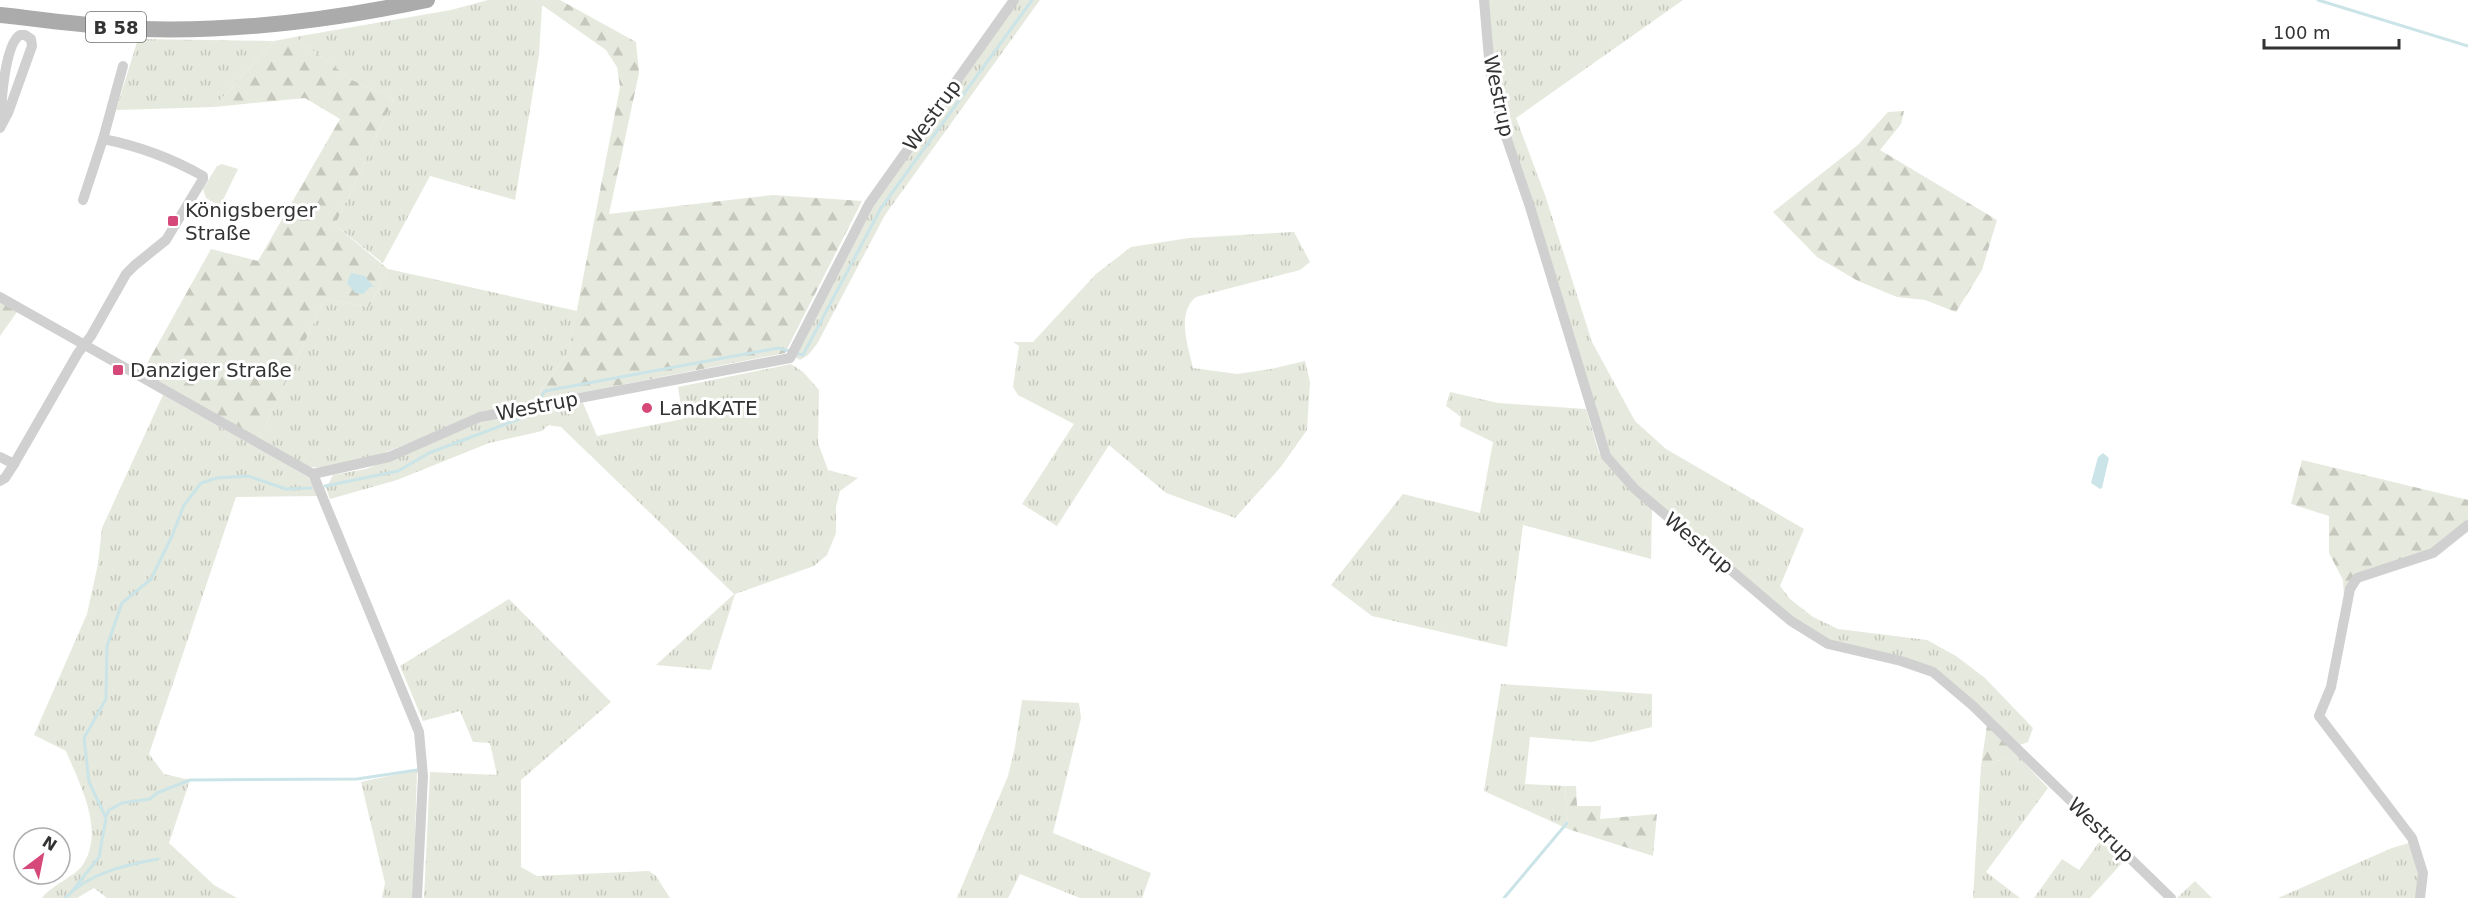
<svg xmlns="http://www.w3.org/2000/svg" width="2468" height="898" font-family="'DejaVu Sans',sans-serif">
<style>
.grass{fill:url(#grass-tufts)}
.forest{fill:url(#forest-firs)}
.park{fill:#e6e9dd}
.water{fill:#cbe4e7}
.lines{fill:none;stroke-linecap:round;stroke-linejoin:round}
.stream{stroke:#cbe4e7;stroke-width:3}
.minor{stroke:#d0d0d0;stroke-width:10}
.primary{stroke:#ababab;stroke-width:16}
.poi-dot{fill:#d6487a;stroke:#fff;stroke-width:2}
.labels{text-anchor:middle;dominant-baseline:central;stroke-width:6;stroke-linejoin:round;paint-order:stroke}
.shield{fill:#fff;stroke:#707070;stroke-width:1.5}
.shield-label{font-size:18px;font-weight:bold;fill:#333}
.street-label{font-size:20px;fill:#333;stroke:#fff}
.poi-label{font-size:20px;fill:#333;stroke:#fff;text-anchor:start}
</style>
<defs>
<pattern id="grass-tufts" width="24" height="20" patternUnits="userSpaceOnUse" patternTransform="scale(1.5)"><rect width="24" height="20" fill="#e6e9dd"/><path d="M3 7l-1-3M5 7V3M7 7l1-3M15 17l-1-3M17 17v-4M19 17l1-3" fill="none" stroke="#c6c8be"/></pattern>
<pattern id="forest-firs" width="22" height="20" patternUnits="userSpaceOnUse" patternTransform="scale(1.5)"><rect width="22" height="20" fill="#e6e9dd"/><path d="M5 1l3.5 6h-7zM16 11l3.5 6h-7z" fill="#c6c8be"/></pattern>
</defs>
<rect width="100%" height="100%" fill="#fff"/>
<g class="grass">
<polygon points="488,0 550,0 542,6 539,55 515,200 430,176 383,263 335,225 394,99 352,80 295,37 451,10"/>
<polygon points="1017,0 1040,0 885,215 817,344 808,355 800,360 793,356 870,204"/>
<polygon points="1486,0 1683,0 1516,118 1545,195 1592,342 1635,421 1666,449 1804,529 1780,586 1790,599 1813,617 1838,629 1927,640 1956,656 1985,678 2033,728 2028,742 2017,746 1933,670 1828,642 1793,620 1639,486 1607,450 1504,123 1493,69"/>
<polygon points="138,39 274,41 214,107 116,110"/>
<path d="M1294 232 1310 262 1300 270 1196 297C1176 313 1188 346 1193 368L1237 374 1271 369 1305 361 1310 382 1307 430 1280 468 1235 518 1166 493 1109 445 1057 526 1022 504 1074 424 1018 395 1013 387 1019 346 1013 342H1033L1096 274 1131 247 1189 238Z"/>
<polygon points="388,269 577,311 569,351 533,402 480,414 367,460 322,468 309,467 258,441 325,299 369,307"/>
<polygon points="791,364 803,372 819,390 818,443 828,470 840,491 836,507 836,533 827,555 814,566 735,594 711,670 656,665 734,594 561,427 548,425 542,431 489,443 397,480 330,499 326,488 333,475 366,469 483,421 535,409 583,403 597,436 683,419 678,387"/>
<polygon points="1450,392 1498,403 1586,409 1599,453 1652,509 1651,559 1523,525 1507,647 1372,616 1331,585 1403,494 1480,513 1493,442 1460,426 1461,417 1446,406"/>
<path d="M163 395 308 477 319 496 236 497 149 754 164 774 190 780 169 843 214 885 237 898H107L94 888 77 898H42C52 885 75 876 82 866 106 831 80 785 66 751L34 735 87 614 98 564 102 528Z"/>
<polygon points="509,599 611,702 521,780 521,867 537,876 649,871 656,876 670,898 424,898 430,772 497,775 490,743 473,742 460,711 423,721 400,666"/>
<polygon points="1501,684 1652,694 1652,727 1592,742 1530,737 1525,784 1565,786 1568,829 1484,791"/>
<polygon points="1022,700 1079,703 1081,718 1053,833 1151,873 1142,898 1080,898 1020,874 1008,898 957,898 1008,776 1015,747"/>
<polygon points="2017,755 2048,788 1986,872 2020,898 1973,898 1981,766"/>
<polygon points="417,770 413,898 382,898 385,883 361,782"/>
<polygon points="2100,841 2123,862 2090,898 2034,898 2062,859 2079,870"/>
<polygon points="2409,843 2419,872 2416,898 2278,898 2392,848"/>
<polygon points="2195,881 2212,898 2177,898"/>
</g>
<g class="forest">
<polygon points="550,0 560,0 636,42 639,73 609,214 773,195 862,201 785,353 533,402 569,351 620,87 617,67 606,50 542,5"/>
<polygon points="295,37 352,80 394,99 335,225 388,269 369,307 325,299 258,441 140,376 211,249 258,261 340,119 305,98 214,107 274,41"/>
<polygon points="1904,111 1901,124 1880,150 1997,220 1982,270 1956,312 1925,300 1897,297 1858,281 1817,257 1773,212 1859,144 1888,112"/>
<polygon points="0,302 17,312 0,336"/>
<polygon points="2302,460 2468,500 2468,523 2432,552 2355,575 2344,597 2343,580 2329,553 2329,516 2291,504"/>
<polygon points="828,470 858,478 840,491"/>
<polygon points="1987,725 2017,755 1981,766"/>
<polygon points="1565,786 1576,786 1577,806 1601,806 1600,819 1657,814 1653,856 1568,829"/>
</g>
<polygon class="park" points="222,164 238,169 220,206 206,198 203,189 217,166"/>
<g class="water">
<polygon points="351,273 365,276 374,287 370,287 363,294 355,293 347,283"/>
<polygon points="2103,453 2109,458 2102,488 2100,489 2091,483 2098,457"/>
</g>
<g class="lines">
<g class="stream">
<polyline points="2318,0 2468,46"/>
<polyline points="794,353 803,355 881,208 1032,0"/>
<polyline points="537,402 545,391 778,348 790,351"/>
<polyline points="325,486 398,471 429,453 527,416 531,411"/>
<polyline points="106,816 109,810 122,803 150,799 157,793 190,780 357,779 417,770"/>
<polyline points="73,890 99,857 106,818 89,782 84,738 106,699 107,646 122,603 151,579 172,536 184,505 201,483 217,478 248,476 286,489 311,488"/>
<path d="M65 898C89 873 125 865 158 859"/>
<polyline points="1504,898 1567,823"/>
</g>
<g class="minor">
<polyline points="1484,0 1490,70 1501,122 1530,207 1606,456 1635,489 1791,621 1828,644 1901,661 1933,672 1972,705 2171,898"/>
<path d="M0 128 8 113 32 46 31 39 25 35H20C5 44 0 105 2 122"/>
<polyline points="83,200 103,139"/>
<polyline points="0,297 313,474"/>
<polyline points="0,457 14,464"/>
<polyline points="313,474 389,457 480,417 790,358 869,204 1014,0"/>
<polyline points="313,474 419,732 423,776 417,898"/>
<path d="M0 481 5 478 14 464 78 353 91 336 126 274 135 265 166 240 203 179V176C171 158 139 146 103 139L123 66"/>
<polyline points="2420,898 2423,873 2412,838 2319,716 2331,687 2350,589 2357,578 2433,553 2468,525"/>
</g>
<path class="primary" d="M0 15C47 20 94 27 141 29 237 32 333 20 427 0"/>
</g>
<g class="poi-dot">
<rect x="167" y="215" width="12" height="12" rx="3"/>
<rect x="112" y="364" width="12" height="12" rx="3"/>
<circle cx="647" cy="408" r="6"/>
</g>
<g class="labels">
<rect class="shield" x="86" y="12" width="60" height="30" rx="4.5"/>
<g class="shield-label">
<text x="116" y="27">B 58</text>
</g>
<g class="street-label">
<text transform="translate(1499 96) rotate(78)">Westrup</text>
<text transform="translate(932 115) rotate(-54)">Westrup</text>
<text transform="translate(537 406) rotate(-11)">Westrup</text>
<text transform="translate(1699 543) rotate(40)">Westrup</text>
<text transform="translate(2101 830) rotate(44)">Westrup</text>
</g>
<g class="poi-label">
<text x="185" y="210">Königsberger<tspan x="185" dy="23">Straße</tspan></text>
<text x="130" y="370">Danziger Straße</text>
<text x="659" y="408">LandKATE</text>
</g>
</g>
<g transform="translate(42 856) rotate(32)"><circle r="28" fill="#ffffff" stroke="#adadad" stroke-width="1.5"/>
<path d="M0-4.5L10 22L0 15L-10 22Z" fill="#d6487a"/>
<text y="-9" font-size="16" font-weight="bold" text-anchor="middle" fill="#333333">N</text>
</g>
<path d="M2264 39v9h135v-9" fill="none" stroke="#333333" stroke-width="3"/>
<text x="2273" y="39" font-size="18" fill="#333333" stroke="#ffffff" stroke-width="4.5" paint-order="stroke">100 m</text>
</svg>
